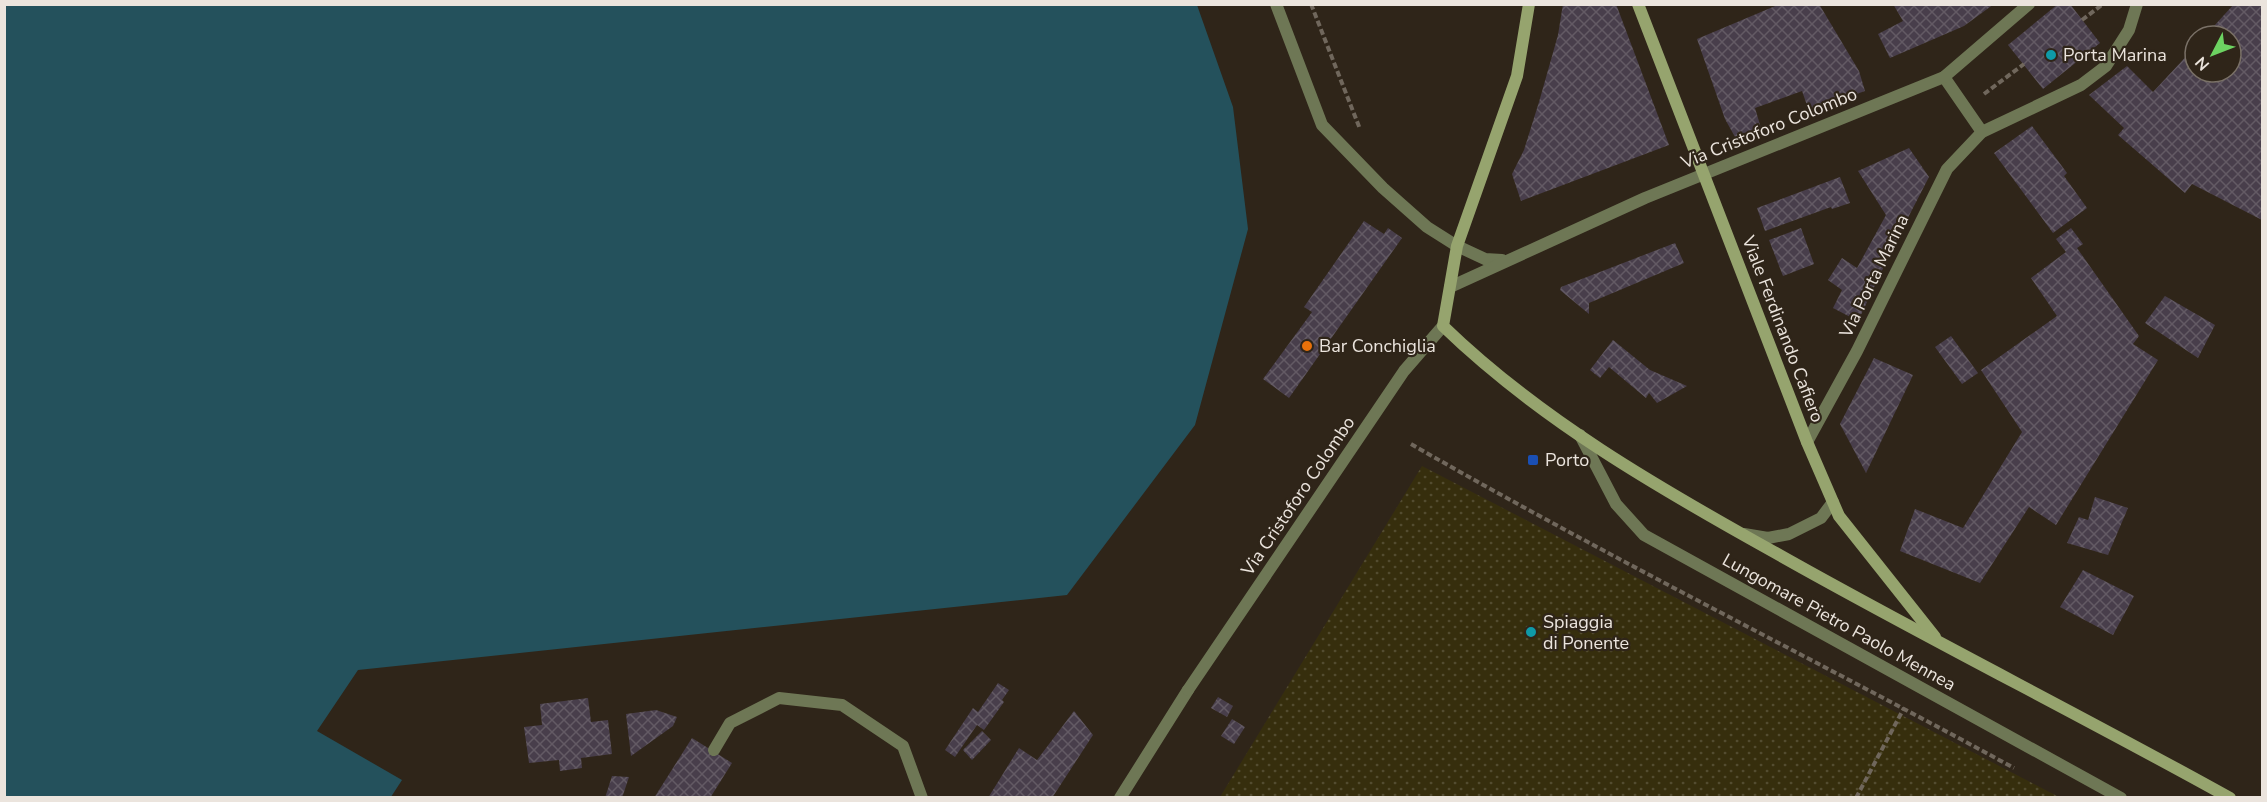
<svg xmlns="http://www.w3.org/2000/svg" width="2267" height="802" font-family="'Nunito Sans',sans-serif">
<style>
.sand{fill:url(#sand-dots)}
.water{fill:#24515c}
.building{fill:url(#building-cross-hatch)}
.lines{fill:none;stroke-linecap:round;stroke-linejoin:round}
.path{stroke:#70675c;stroke-width:4;stroke-dasharray:6 3;stroke-linecap:butt}
.service{stroke:#6e7755;stroke-width:12}
.minor{stroke:#6e7755;stroke-width:12}
.tertiary{stroke:#6e7755;stroke-width:12}
.secondary{stroke:#96a46e;stroke-width:12}
.culture-dot{fill:#0f9aa8;stroke:#2f2519;stroke-width:2}
.food-dot{fill:#e8710a;stroke:#2f2519;stroke-width:2}
.transit-dot{fill:#1a4fb4;stroke:#2f2519;stroke-width:2}
.labels{text-anchor:middle;dominant-baseline:central;stroke-width:4.5;stroke-linejoin:round;paint-order:stroke}
.poi-label{font-size:18px;fill:#ebe4dd;stroke:#2f2519;text-anchor:start}
.street-label{font-size:18px;fill:#ebe4dd;stroke:#2f2519}
</style>
<defs>
<pattern id="sand-dots" width="8" height="8" patternUnits="userSpaceOnUse" patternTransform="scale(1.5)"><rect width="8" height="8" fill="#362e0d"/><path d="M2 2h.1M6 6h.1" fill="none" stroke="#534c30" stroke-width="1.8" stroke-linecap="round"/></pattern>
<pattern id="building-cross-hatch" width="8" height="8" patternUnits="userSpaceOnUse" patternTransform="scale(1.5)"><rect width="8" height="8" fill="#483e4b"/><path d="M0 0l8 8M0 8l8-8" fill="none" stroke="#635a64"/></pattern>
</defs>
<rect width="100%" height="100%" fill="#2f2519"/>
<polygon class="sand" points="1422,466 2059,797 1220,797"/>
<polygon class="water" points="5,4 1197,5 1233,107 1248,229 1195,425 1067,595 358,670 317,731 402,780 391,797 5,797"/>
<g class="building">
<polygon points="1563,4 1616,4 1669,145 1521,201 1512,174 1524,150 1539,102 1558,35"/>
<polygon points="1780,4 1819,4 1859,71 1865,91 1809,111 1802,91 1755,108 1761,128 1735,137 1725,119 1697,39"/>
<polygon points="1893,4 1994,4 1964,26 1890,58 1878,34 1903,21"/>
<polygon points="2058,4 2070,4 2100,43 2043,89 2008,45"/>
<polygon points="2234,4 2262,4 2262,220 2192,184 2185,193 2118,135 2124,128 2089,95 2127,66 2153,92 2195,47 2195,72 2231,72 2231,36 2205,36"/>
<polygon points="2032,126 2067,173 2064,176 2087,208 2053,233 1994,153"/>
<polygon points="1909,148 1929,177 1899,235 1858,321 1833,308 1842,290 1828,280 1842,258 1857,268 1886,215 1858,171"/>
<polygon points="1840,177 1850,203 1832,209 1831,207 1765,231 1757,208"/>
<polygon points="1364,221 1384,234 1388,228 1402,238 1289,398 1263,379 1312,312 1304,307"/>
<polygon points="1801,228 1814,264 1783,276 1769,240"/>
<polygon points="2071,228 2083,244 2077,248 2139,336 2133,344 2158,360 2056,525 2029,507 1980,583 1900,551 1915,509 1963,528 2022,432 1981,370 2057,316 2031,278 2066,252 2056,239"/>
<polygon points="1675,243 1684,263 1589,303 1589,314 1560,290 1561,287"/>
<polygon points="2165,296 2215,325 2198,358 2145,323"/>
<polygon points="1951,336 1978,373 1962,384 1935,347"/>
<polygon points="1613,340 1650,370 1687,386 1657,403 1649,393 1646,398 1609,367 1600,378 1590,370"/>
<polygon points="1874,358 1913,375 1866,473 1840,424"/>
<polygon points="2095,497 2128,508 2108,555 2067,543 2079,517 2088,520"/>
<polygon points="2083,570 2134,596 2113,635 2060,607"/>
<polygon points="998,683 1009,690 1002,700 1004,702 984,730 977,725 955,757 945,750 973,708 978,712"/>
<polygon points="1218,697 1233,706 1227,717 1211,708"/>
<polygon points="588,698 591,722 608,720 612,754 581,758 582,768 560,771 559,760 529,763 524,727 542,725 540,704"/>
<polygon points="656,710 677,717 673,726 631,756 626,714"/>
<polygon points="1074,711 1093,735 1052,798 988,798 1019,748 1037,760"/>
<polygon points="1232,719 1245,727 1234,744 1221,736"/>
<polygon points="982,731 991,740 972,760 963,750"/>
<polygon points="692,738 732,763 710,798 654,798"/>
<polygon points="612,776 629,777 622,798 605,798"/>
</g>
<g class="lines">
<g class="path">
<polyline points="1311,4 1360,129"/>
<polyline points="2082,20 2103,4"/>
<polyline points="1984,94 2024,64"/>
<path d="M1411 444C1609 558 1814 659 2014 768"/>
<polyline points="1856,798 1904,708"/>
</g>
<g class="service">
<polyline points="714,750 730,723 779,698 842,705 903,746 922,798"/>
<polyline points="1120,798 1188,690"/>
</g>
<g class="minor">
<polyline points="1276,4 1322,125 1383,188 1427,227 1457,246 1485,259 1502,260"/>
<polyline points="1944,77 1982,132"/>
<polyline points="1450,287 1645,198 1944,77 2029,4"/>
<polyline points="1580,435 1616,504 1644,535 2121,798"/>
<polyline points="1807,442 1857,351 1947,169 1982,132 2081,85 2106,66 2129,30 2137,4"/>
<polyline points="1188,690 1404,371 1443,326"/>
</g>
<polyline class="tertiary" points="1744,534 1768,538 1789,534 1821,518 1833,502"/>
<g class="secondary">
<path d="M1529 4 1517 76 1457 246 1443 326C1539 419 1657 487 1774 552 1924 637 2079 714 2230 798"/>
<polyline points="1638,4 1807,442 1839,516 1935,637"/>
</g>
</g>
<g class="culture-dot">
<circle cx="2051" cy="55" r="6"/>
<circle cx="1531" cy="632" r="6"/>
</g>
<circle class="food-dot" cx="1307" cy="346" r="6"/>
<rect class="transit-dot" x="1527" y="454" width="12" height="12" rx="3"/>
<g class="labels">
<g class="poi-label">
<text x="2063" y="55">Porta Marina</text>
<text x="1319" y="346">Bar Conchiglia</text>
<text x="1545" y="460">Porto</text>
<text x="1543" y="622">Spiaggia<tspan x="1543" dy="21">di Ponente</tspan></text>
</g>
<g class="street-label">
<text transform="translate(1769 128) rotate(-22)">Via Cristoforo Colombo</text>
<text transform="translate(1874 276) rotate(-64)">Via Porta Marina</text>
<text transform="translate(1783 329) rotate(69)">Viale Ferdinando Cafiero</text>
<text transform="translate(1298 496) rotate(-56)">Via Cristoforo Colombo</text>
<text transform="translate(1839 622) rotate(29)">Lungomare Pietro Paolo Mennea</text>
</g>
</g>
<rect width="2267" height="802" fill="none" stroke="#ebe4dd" stroke-width="12"/>
<g transform="translate(2213 54) rotate(228)"><circle r="28" fill="#2f2519" stroke="#7a7167" stroke-width="1.5"/>
<path d="M0-4.5L10 22L0 15L-10 22Z" fill="#6dd362"/>
<text y="-9" font-size="16" font-weight="bold" text-anchor="middle" fill="#ebe4dd">N</text>
</g>
</svg>
